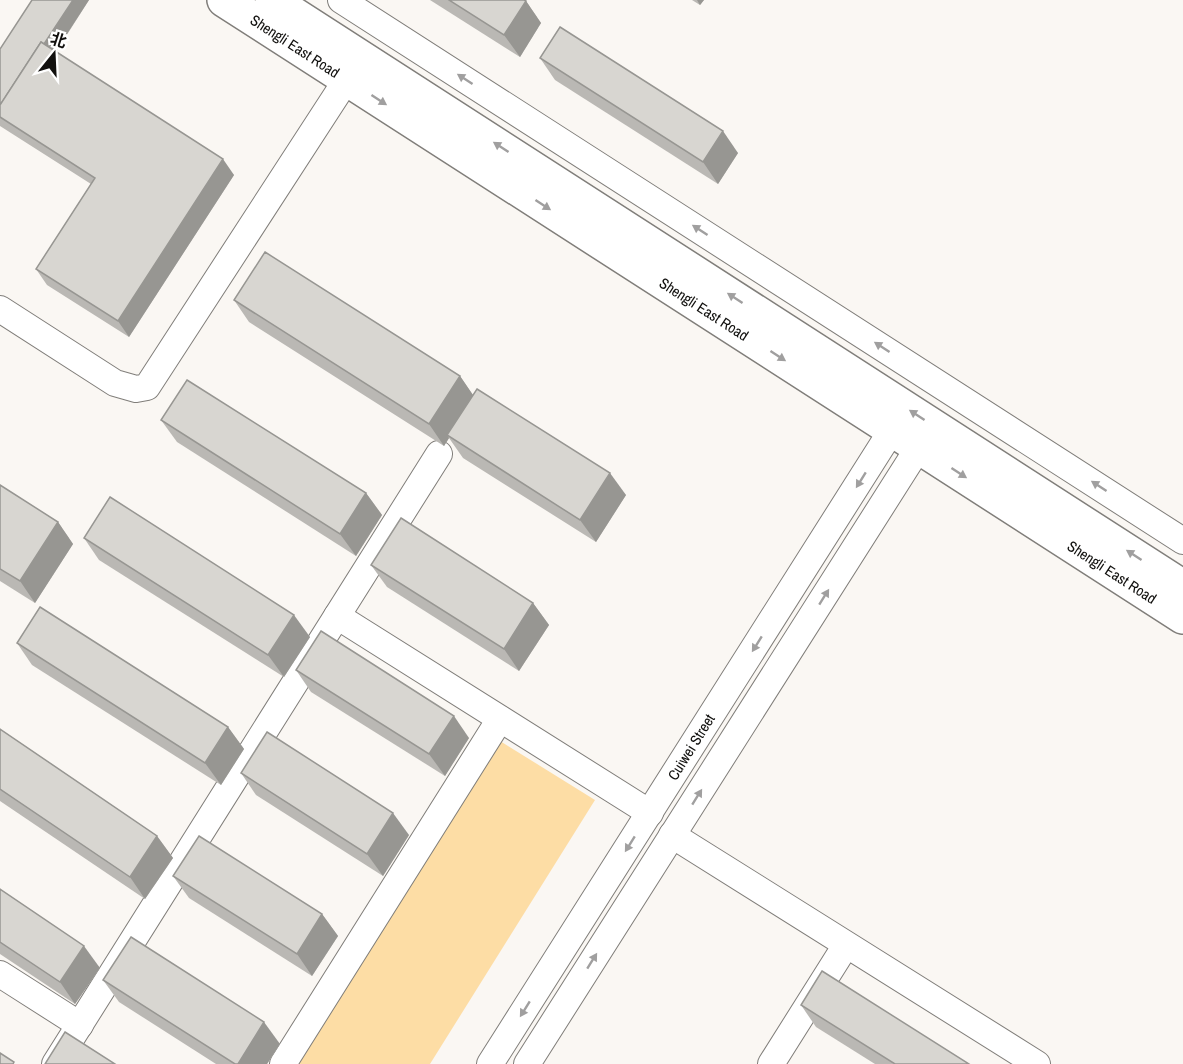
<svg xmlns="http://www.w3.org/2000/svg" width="1183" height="1064" font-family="'Archivo Narrow','Noto Sans SC',sans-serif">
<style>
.green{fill:#fddda5}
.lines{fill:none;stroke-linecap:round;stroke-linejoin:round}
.minor-casing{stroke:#807e7a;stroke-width:28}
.major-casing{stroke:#807e7a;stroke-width:36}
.minor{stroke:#fff;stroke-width:26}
.major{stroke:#fff;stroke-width:33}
.wall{fill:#bab8b4}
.shaded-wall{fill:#979692}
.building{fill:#d8d6d1;stroke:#979692;stroke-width:1.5}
.oneway{fill:#a09f9f}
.labels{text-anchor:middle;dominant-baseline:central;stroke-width:6;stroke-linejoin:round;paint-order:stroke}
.street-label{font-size:15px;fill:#11100e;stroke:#fff}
</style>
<rect width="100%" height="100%" fill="#faf7f3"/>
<polygon class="green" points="500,741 595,800 430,1064 298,1064"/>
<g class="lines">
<g class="minor-casing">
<g id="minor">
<polyline points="341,0 1183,541"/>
<polyline points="0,309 115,383 136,389 147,387 347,79"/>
<polyline points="337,616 650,813"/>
<polyline points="672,835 1037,1064"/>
<polyline points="0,974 80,1025"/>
<polyline points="55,1064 439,454"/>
<polyline points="283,1064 500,719"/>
<polyline points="490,1064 892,430"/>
<polyline points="527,1064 919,447"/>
<polyline points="771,1064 846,945"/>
</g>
</g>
<g class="major-casing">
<g id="major">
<polyline points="224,0 1183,617"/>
<polyline points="272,0 1183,587"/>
</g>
</g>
<use href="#minor" class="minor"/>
<use href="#major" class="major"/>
</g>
<g class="wall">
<polygon points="32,0 89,0 56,52 234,175 129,337 47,285 36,269 91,184 0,126 0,49"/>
<polygon points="430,0 524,0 526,1 541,23 520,57"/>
<polygon points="692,0 704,0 700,5"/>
<polygon points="540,58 738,153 718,184 555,80"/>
<polygon points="234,300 460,376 473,395 626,495 596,542 463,458 449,438 444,446 249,322"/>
<polygon points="161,420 366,493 382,515 356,556 177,442"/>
<polygon points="0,485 58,522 73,544 35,603 0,581"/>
<polygon points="84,538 310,637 284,677 99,560"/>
<polygon points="371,565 533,603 549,625 519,671 387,587"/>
<polygon points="17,643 228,727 244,749 221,785 32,665"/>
<polygon points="296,670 469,738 445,776 311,692"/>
<polygon points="0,729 157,836 173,858 145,899 0,801"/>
<polygon points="241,773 409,835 383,876 256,795"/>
<polygon points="173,876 322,914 338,936 312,976 189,898"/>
<polygon points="0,889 100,968 75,1004 0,954"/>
<polygon points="103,980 280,1044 267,1064 216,1064 119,1002"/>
<polygon points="801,1005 969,1064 875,1064 816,1027"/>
</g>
<g class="shaded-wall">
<polygon points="73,0 89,0 9,123 0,113"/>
<polygon points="697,0 704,0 700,5"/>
<polygon points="526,1 541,23 520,57 504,35"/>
<polygon points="723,131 738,153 718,184 703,162"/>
<polygon points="223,159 234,175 129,337 118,321"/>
<polygon points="460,376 475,398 447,435 449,438 444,446 429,424"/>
<polygon points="610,473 626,495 596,542 580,520"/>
<polygon points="366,493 382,515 356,556 340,534"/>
<polygon points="58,522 73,544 35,603 20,581"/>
<polygon points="533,603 549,625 519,671 504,649"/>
<polygon points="294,615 310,637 284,677 268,655"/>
<polygon points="454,716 469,738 445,776 429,754"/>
<polygon points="228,727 244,749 221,785 205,763"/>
<polygon points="393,813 409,835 383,876 367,854"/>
<polygon points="157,836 173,858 145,899 130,877"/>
<polygon points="322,914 338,936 312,976 297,954"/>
<polygon points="84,946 100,968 75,1004 60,982"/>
<polygon points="264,1022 280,1044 267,1064 238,1064"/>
</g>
<g class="building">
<polygon points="32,0 73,0 44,44 41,42 0,105 0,49"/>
<polygon points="449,0 524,0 526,1 504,35"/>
<polygon points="560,27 723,131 703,162 540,58"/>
<polygon points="41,42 223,159 118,321 36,269 95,178 0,117 0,105"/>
<polygon points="265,252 460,376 429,424 234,300"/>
<polygon points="187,380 366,493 340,534 161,420"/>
<polygon points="477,389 610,473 580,520 447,435"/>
<polygon points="0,485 58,522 20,581 0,569"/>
<polygon points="110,497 294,615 268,655 84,538"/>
<polygon points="401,518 533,603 504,649 371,565"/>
<polygon points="40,607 228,727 205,763 17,643"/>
<polygon points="321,631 454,716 429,754 296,670"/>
<polygon points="0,729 157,836 130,877 0,789"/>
<polygon points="267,732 393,813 367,854 241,773"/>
<polygon points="199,836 322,914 297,954 173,876"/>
<polygon points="0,889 84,946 60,982 0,942"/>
<polygon points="131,937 264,1022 238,1064 235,1064 103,980"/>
<polygon points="822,971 969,1064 895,1064 801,1005"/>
<polygon points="65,1032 115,1064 45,1064"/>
<polygon points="0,1053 14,1062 13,1064 0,1064"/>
</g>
<defs><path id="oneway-solid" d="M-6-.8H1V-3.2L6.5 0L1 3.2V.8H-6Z" transform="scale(1.5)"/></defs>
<g class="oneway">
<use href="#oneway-solid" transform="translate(465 79) rotate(-147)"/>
<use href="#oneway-solid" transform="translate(379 100) rotate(33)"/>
<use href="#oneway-solid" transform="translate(501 147) rotate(-147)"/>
<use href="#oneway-solid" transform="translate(543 205) rotate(33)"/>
<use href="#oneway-solid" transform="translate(700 230) rotate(-147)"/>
<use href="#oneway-solid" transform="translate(735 298) rotate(-147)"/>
<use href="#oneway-solid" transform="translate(882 347) rotate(-147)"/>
<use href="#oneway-solid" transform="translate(778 356) rotate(33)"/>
<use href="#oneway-solid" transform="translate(917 415) rotate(-147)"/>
<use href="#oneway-solid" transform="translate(959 473) rotate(33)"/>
<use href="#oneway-solid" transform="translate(861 480) rotate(122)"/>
<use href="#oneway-solid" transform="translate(1099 486) rotate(-147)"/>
<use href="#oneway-solid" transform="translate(1134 555) rotate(-147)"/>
<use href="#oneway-solid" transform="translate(824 597) rotate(-58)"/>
<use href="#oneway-solid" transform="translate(757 644) rotate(122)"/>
<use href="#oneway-solid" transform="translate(697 797) rotate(-58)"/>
<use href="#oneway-solid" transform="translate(630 844) rotate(122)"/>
<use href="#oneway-solid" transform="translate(592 961) rotate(-58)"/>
<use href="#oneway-solid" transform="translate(525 1009) rotate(122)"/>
</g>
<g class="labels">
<g class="street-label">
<text transform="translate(295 46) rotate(33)">Shengli East Road</text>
<text transform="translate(704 309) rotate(33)">Shengli East Road</text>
<text transform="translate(1112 572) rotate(33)">Shengli East Road</text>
<text transform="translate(691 747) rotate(-58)">Cuiwei Street</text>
</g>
</g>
<g transform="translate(54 54) rotate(18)" stroke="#ffffff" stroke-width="4.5" paint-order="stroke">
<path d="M0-4.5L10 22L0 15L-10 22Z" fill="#11100e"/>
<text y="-9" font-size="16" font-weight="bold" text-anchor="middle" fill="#11100e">北</text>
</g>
</svg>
